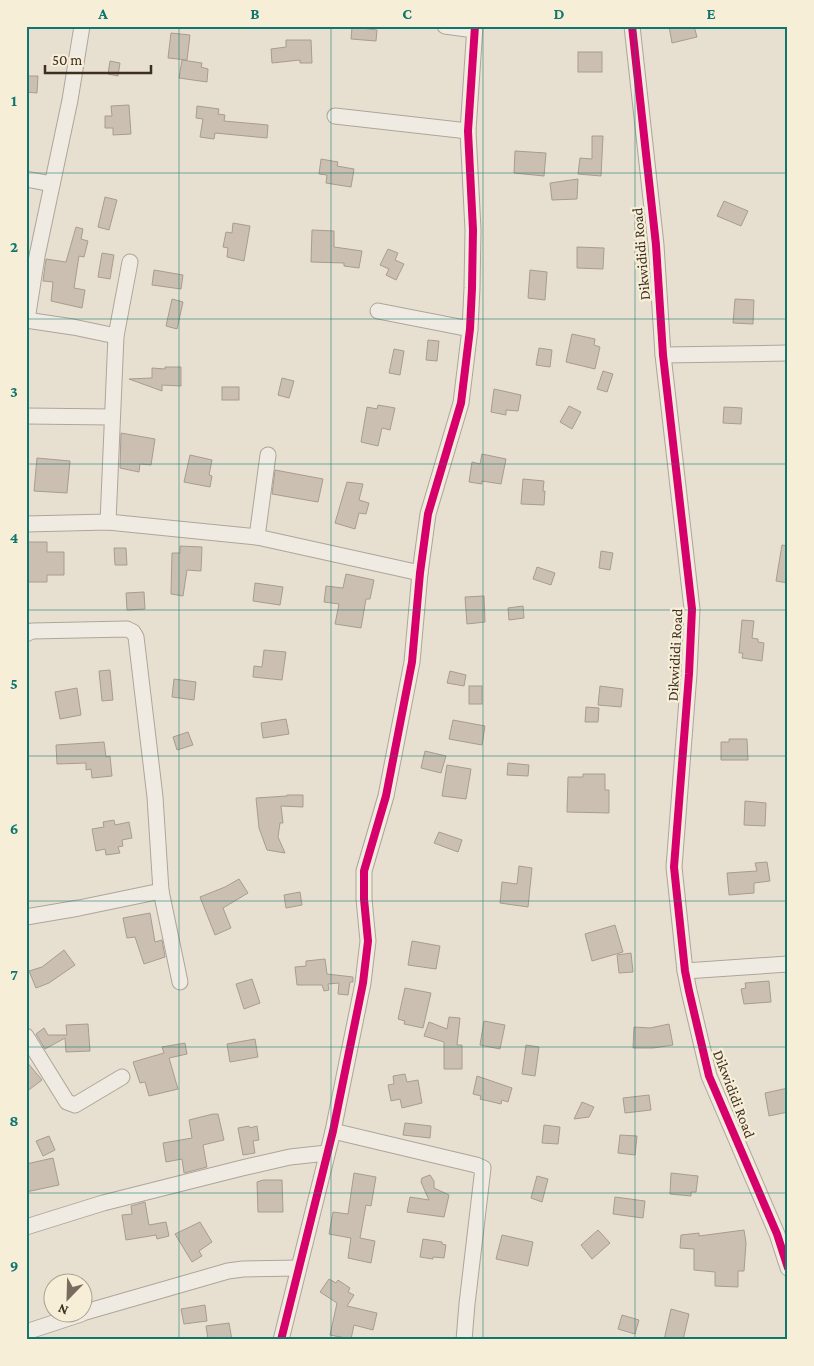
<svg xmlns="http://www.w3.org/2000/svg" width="814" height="1366" font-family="'Crimson Pro',serif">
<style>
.building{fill:#cbbfb2;stroke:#a89c90}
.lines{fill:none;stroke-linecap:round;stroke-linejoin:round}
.minor-casing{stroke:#ada599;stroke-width:17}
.minor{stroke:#efebe3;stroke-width:15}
.cycleway-casing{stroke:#f7eed8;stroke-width:11}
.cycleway{stroke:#d6006c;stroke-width:8}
.grid{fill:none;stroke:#0f766e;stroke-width:1;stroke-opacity:0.55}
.labels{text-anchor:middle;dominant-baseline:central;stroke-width:4.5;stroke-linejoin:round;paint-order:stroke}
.street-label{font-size:15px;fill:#3d2e20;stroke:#f7eed8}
.neatline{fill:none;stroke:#0f766e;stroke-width:2}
.grid-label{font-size:16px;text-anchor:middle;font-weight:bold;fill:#0f766e}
</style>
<rect width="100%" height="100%" fill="#e7e0d1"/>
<g class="building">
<polygon points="669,26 694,26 697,37 672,43"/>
<polygon points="352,27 377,30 376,41 351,39"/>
<polygon points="171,33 190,35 187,60 168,58"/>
<polygon points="286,40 311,40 312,63 300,63 300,60 272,63 271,49 286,47"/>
<rect x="578" y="52" width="24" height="20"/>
<polygon points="182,60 202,63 201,67 208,69 207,82 179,78"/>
<polygon points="110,61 120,63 118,76 108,74"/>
<polygon points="26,76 38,76 37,93 26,92"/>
<polygon points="129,105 131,134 113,135 113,128 105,128 105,116 112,116 111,106"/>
<polygon points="197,106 219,109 218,114 225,115 224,121 268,125 267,138 215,133 214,139 200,137 203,119 196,118"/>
<polygon points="592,136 603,136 601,176 578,174 580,158 592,159"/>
<polygon points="515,151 546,153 544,176 514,173"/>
<polygon points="321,159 338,162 337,166 354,169 351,187 326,183 327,175 319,174"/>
<polygon points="578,179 577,199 552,200 550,183"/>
<polygon points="105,197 117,200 109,230 98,227"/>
<polygon points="724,201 748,211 741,226 717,216"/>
<polygon points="233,223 250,226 244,261 227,257 228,248 223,247 226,232 232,233"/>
<polygon points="76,227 83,229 81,239 88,241 84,257 79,256 74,288 85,290 82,308 51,301 53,282 43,281 46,259 66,262"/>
<polygon points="312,230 334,231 334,247 362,251 359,268 344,266 344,263 311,262"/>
<polygon points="577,247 604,248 603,269 577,268"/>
<polygon points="388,249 398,253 395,260 404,264 396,280 386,275 389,269 380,265"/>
<polygon points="102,253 114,255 110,279 98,277"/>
<polygon points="154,270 183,275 181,289 152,285"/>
<polygon points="530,270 547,272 545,300 528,298"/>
<polygon points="172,299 183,302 177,329 166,326"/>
<polygon points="735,299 754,300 753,324 733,323"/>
<polygon points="572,334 595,339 594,345 600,347 595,369 566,362"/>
<polygon points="428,340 439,341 437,361 426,360"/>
<polygon points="539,348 552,350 550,367 536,365"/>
<polygon points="394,349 404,351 400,375 389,373"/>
<polygon points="165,367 181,367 181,386 162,385 162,391 129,379 152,378 152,368 165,369"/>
<polygon points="603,371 613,374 607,392 597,389"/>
<polygon points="282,378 294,381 289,398 278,395"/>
<rect x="222" y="387" width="17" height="13"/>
<polygon points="494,389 521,395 518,411 506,410 506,415 491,412"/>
<polygon points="378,405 395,408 390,430 382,428 378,446 361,442 367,407 377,409"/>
<polygon points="569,406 581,412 572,429 560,422"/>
<polygon points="724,407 742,408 741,424 723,423"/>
<polygon points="121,433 155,439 151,465 140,464 139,472 120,468"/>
<polygon points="482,454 506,459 501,484 482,481 482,484 469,482 472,462 480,464"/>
<polygon points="190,455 212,460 209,475 212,476 210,487 184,482"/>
<polygon points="37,458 70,461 67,493 34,491"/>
<polygon points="275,470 323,479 318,502 272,494"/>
<polygon points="523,479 544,481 543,491 545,491 544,505 521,504"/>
<polygon points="347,482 363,484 359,500 369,503 366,514 359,513 355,529 335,523"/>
<polygon points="27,542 47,542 47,552 64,552 64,575 47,575 47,582 28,582"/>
<polygon points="782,545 788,546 788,583 776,581"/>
<polygon points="180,546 202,547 201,571 187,570 183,596 171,594 172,553 180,553"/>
<polygon points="114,548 126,548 127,565 115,565"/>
<polygon points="601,551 613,553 610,570 599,568"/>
<polygon points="537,567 555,573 551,585 533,579"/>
<polygon points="346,574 374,580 370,599 366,599 361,628 335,624 339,604 324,602 326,586 343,588"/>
<polygon points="255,583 283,587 280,605 253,601"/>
<polygon points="144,592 145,609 127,610 126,593"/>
<polygon points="484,596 485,622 467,624 465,597"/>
<polygon points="523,606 524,618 509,620 508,608"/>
<polygon points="742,620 754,621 752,638 758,639 758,642 764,643 762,661 742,658 743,653 739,653"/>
<polygon points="264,650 286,652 282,680 253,677 254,666 262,667"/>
<polygon points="110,670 113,700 102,701 99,671"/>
<polygon points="450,671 466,675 464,686 447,683"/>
<polygon points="174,679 196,682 194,700 172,697"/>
<rect x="469" y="686" width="13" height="18"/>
<polygon points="600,686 623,689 621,707 598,705"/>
<polygon points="77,688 81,715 60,719 55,692"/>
<polygon points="586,707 599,708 598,722 585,722"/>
<polygon points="286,719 289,734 263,738 261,723"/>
<polygon points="453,720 485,726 482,745 449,739"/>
<polygon points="188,732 193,745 177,750 173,737"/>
<polygon points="729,739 747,739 748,760 721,760 721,742 729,742"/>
<polygon points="104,742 106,757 110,756 112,776 92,778 91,769 86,770 86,763 57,764 56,745"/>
<polygon points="425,751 446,756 441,773 421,768"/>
<polygon points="508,763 529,765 528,776 507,775"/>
<polygon points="447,765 471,769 466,799 442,796"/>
<polygon points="583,774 605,774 605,790 609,790 609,813 567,812 568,777 583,777"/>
<polygon points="287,795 303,795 303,807 281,806 283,823 280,823 278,837 285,853 267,850 259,828 256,798 287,796"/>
<polygon points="745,801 766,803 765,826 744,825"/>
<polygon points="114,820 115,825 129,822 132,838 122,840 123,846 118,847 120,853 106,855 105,849 96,851 92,829 104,827 103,822"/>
<polygon points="439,832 462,840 458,852 434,843"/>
<polygon points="767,862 770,881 754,883 754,893 729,895 727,873 757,871 755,863"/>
<polygon points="519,866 532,868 528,907 500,903 502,882 517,884"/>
<polygon points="239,879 248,893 223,908 231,928 215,935 200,897 225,887"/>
<polygon points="300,892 302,905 286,908 284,895"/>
<polygon points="150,913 155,942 162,940 165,957 144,964 135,937 127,938 123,918"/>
<polygon points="615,925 623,952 592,961 585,934"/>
<polygon points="412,941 440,946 436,969 408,965"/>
<polygon points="64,950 75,965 49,983 36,988 29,971 42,967"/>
<polygon points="631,953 633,972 619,973 617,955"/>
<polygon points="325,959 327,974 353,977 353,982 350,982 348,995 338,994 339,983 328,984 329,990 324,991 322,985 297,985 295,967 306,966 306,961"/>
<polygon points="252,979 260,1003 244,1009 236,984"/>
<polygon points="769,981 771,1002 744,1004 741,989 746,988 745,983"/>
<polygon points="405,988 431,993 423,1028 404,1024 405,1021 398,1019"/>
<polygon points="449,1017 460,1018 457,1045 462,1045 462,1069 444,1069 444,1042 424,1036 429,1022 447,1029"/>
<polygon points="484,1021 505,1025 500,1049 480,1045"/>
<polygon points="88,1024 90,1051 66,1052 65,1038 45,1049 36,1034 44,1028 48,1035 67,1035 66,1025"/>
<polygon points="669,1024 673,1045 653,1048 633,1048 634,1027 650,1028"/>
<polygon points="255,1039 258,1057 230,1062 227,1044"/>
<polygon points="185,1043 187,1054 169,1058 178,1089 149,1096 145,1082 140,1083 133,1062 164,1053 162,1047"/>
<polygon points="526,1045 539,1047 535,1076 522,1074"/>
<polygon points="26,1061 42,1080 26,1092"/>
<polygon points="405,1074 407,1082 418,1080 422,1103 402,1108 400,1099 391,1101 388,1085 394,1084 393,1076"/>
<polygon points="477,1076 512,1088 508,1102 502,1100 501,1104 480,1099 481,1096 473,1094"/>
<polygon points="788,1088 788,1112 769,1116 765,1093"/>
<polygon points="649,1095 651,1110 625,1113 623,1098"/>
<polygon points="582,1102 594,1107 589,1117 574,1119"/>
<polygon points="213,1114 218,1114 224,1140 203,1145 207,1167 184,1173 182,1159 166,1162 163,1143 192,1138 189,1120"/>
<polygon points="405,1123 431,1126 430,1138 403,1135"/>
<polygon points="544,1125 560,1127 558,1144 542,1143"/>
<polygon points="249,1126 250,1128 257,1126 259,1140 253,1141 255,1153 243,1155 238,1128"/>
<polygon points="620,1135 637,1136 635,1155 618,1153"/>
<polygon points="49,1136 55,1150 43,1156 36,1141"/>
<polygon points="53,1158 59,1185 26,1192 26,1164"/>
<polygon points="354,1173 376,1177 371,1206 366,1205 360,1238 375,1241 371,1263 348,1258 351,1238 329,1234 333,1212 348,1214"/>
<polygon points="671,1173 698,1176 696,1192 691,1192 691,1196 670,1194"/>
<polygon points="430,1175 434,1181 434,1188 449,1195 444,1217 407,1212 410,1197 429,1200 421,1182 422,1178"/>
<polygon points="537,1176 548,1179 542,1202 531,1198"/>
<polygon points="263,1180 282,1180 283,1212 258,1212 257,1182"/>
<polygon points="615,1197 645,1201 643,1218 613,1214"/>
<polygon points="145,1202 149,1225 166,1222 169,1236 157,1239 156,1235 126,1240 122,1215 132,1214 131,1206"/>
<polygon points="200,1222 212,1242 199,1251 202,1256 192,1262 175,1234"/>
<polygon points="598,1230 610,1243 592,1259 581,1245"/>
<polygon points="744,1230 746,1243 744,1271 738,1271 738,1287 715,1286 715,1272 694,1270 694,1249 680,1248 681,1235 699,1233 699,1236"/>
<polygon points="502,1235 533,1242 528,1266 496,1259"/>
<polygon points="423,1239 442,1242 442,1244 446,1245 444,1258 433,1257 433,1259 420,1257"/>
<polygon points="329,1279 336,1283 338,1280 350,1288 348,1292 354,1295 347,1306 377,1313 373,1330 354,1325 351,1339 330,1335 337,1303 320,1292"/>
<polygon points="205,1305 207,1321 184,1324 181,1309"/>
<polygon points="671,1309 689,1314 683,1340 664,1340"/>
<polygon points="622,1315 639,1320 635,1334 618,1329"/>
<polygon points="229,1323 232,1340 214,1340 214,1338 208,1339 206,1326"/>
</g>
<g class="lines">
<g class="minor-casing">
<g id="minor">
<polyline points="445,26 474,30"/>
<polyline points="632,26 656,245 663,355 692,609 689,674 674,867 685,971 689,991 709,1076 777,1234 788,1268"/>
<polyline points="335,116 468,131"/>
<polyline points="26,179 52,184"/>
<polyline points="378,311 470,329"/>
<polyline points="26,320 73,327 116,336"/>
<polyline points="27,320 37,256 70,100 82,26"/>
<polyline points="663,355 788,353"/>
<polyline points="26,416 112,417"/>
<polyline points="108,522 116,336 130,262"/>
<polyline points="26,524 108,522 257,537 420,573"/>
<polyline points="257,537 268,455"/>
<polyline points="26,634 32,631 127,629 133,632 136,637 155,797 161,891 79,908 26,917"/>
<polyline points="161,891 180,982"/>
<polyline points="685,971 788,964"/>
<polyline points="26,1036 67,1102 75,1105 122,1077"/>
<polyline points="333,1131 476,1165 483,1168 467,1304 464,1340"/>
<polyline points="26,1227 103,1203 242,1168 290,1157 327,1153"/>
<polyline points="82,1313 228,1271 243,1269 298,1268"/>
<polyline points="26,1332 81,1314"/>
<polyline points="281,1340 333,1131 363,983 368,941 364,899 364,871 386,796 412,662 420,573 428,514 461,403 470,329 472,288 473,230 468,131 475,26"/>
</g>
</g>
<use href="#minor" class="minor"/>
<g class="cycleway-casing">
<g id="cycleway">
<polyline points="632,26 656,245 663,355 692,609 689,674 674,867 685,971 689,991 709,1076 777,1234 788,1268"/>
<polyline points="281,1340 333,1131 363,983 368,941 364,899 364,871 386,796 412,662 420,573 428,514 461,403 470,329 472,288 473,230 468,131 475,26"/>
</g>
</g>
<use href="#cycleway" class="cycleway"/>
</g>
<path class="grid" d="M179 26V1340M331 26V1340M483 26V1340M635 26V1340M26 173H788M26 319H788M26 464H788M26 610H788M26 756H788M26 901H788M26 1047H788M26 1193H788"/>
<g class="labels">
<g class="street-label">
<text transform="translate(641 254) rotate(-95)">Dikwididi Road</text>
<text transform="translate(675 655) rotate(-87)">Dikwididi Road</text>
<text transform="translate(734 1094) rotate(69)">Dikwididi Road</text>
</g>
</g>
<rect width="814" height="1366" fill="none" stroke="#f7eed8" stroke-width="55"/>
<g transform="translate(68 1298) rotate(203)"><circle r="24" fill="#f7eed8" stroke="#ada18e"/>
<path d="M0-4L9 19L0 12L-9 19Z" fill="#786c5e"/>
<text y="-8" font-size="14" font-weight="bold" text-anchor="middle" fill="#3d2e20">N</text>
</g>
<path d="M45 65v8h106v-8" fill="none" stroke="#3d2e20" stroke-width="2.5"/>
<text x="52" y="65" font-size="15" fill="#3d2e20" stroke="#f7eed8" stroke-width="4" paint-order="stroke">50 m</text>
<rect x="28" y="28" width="758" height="1310" class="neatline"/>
<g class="grid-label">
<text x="103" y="19">A</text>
<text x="255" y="19">B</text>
<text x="407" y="19">C</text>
<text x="559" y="19">D</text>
<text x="711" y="19">E</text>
<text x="14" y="106">1</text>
<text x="14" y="252">2</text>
<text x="14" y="397">3</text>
<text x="14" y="543">4</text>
<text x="14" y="689">5</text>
<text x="14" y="834">6</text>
<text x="14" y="980">7</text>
<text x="14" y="1126">8</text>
<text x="14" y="1271">9</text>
</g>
</svg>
